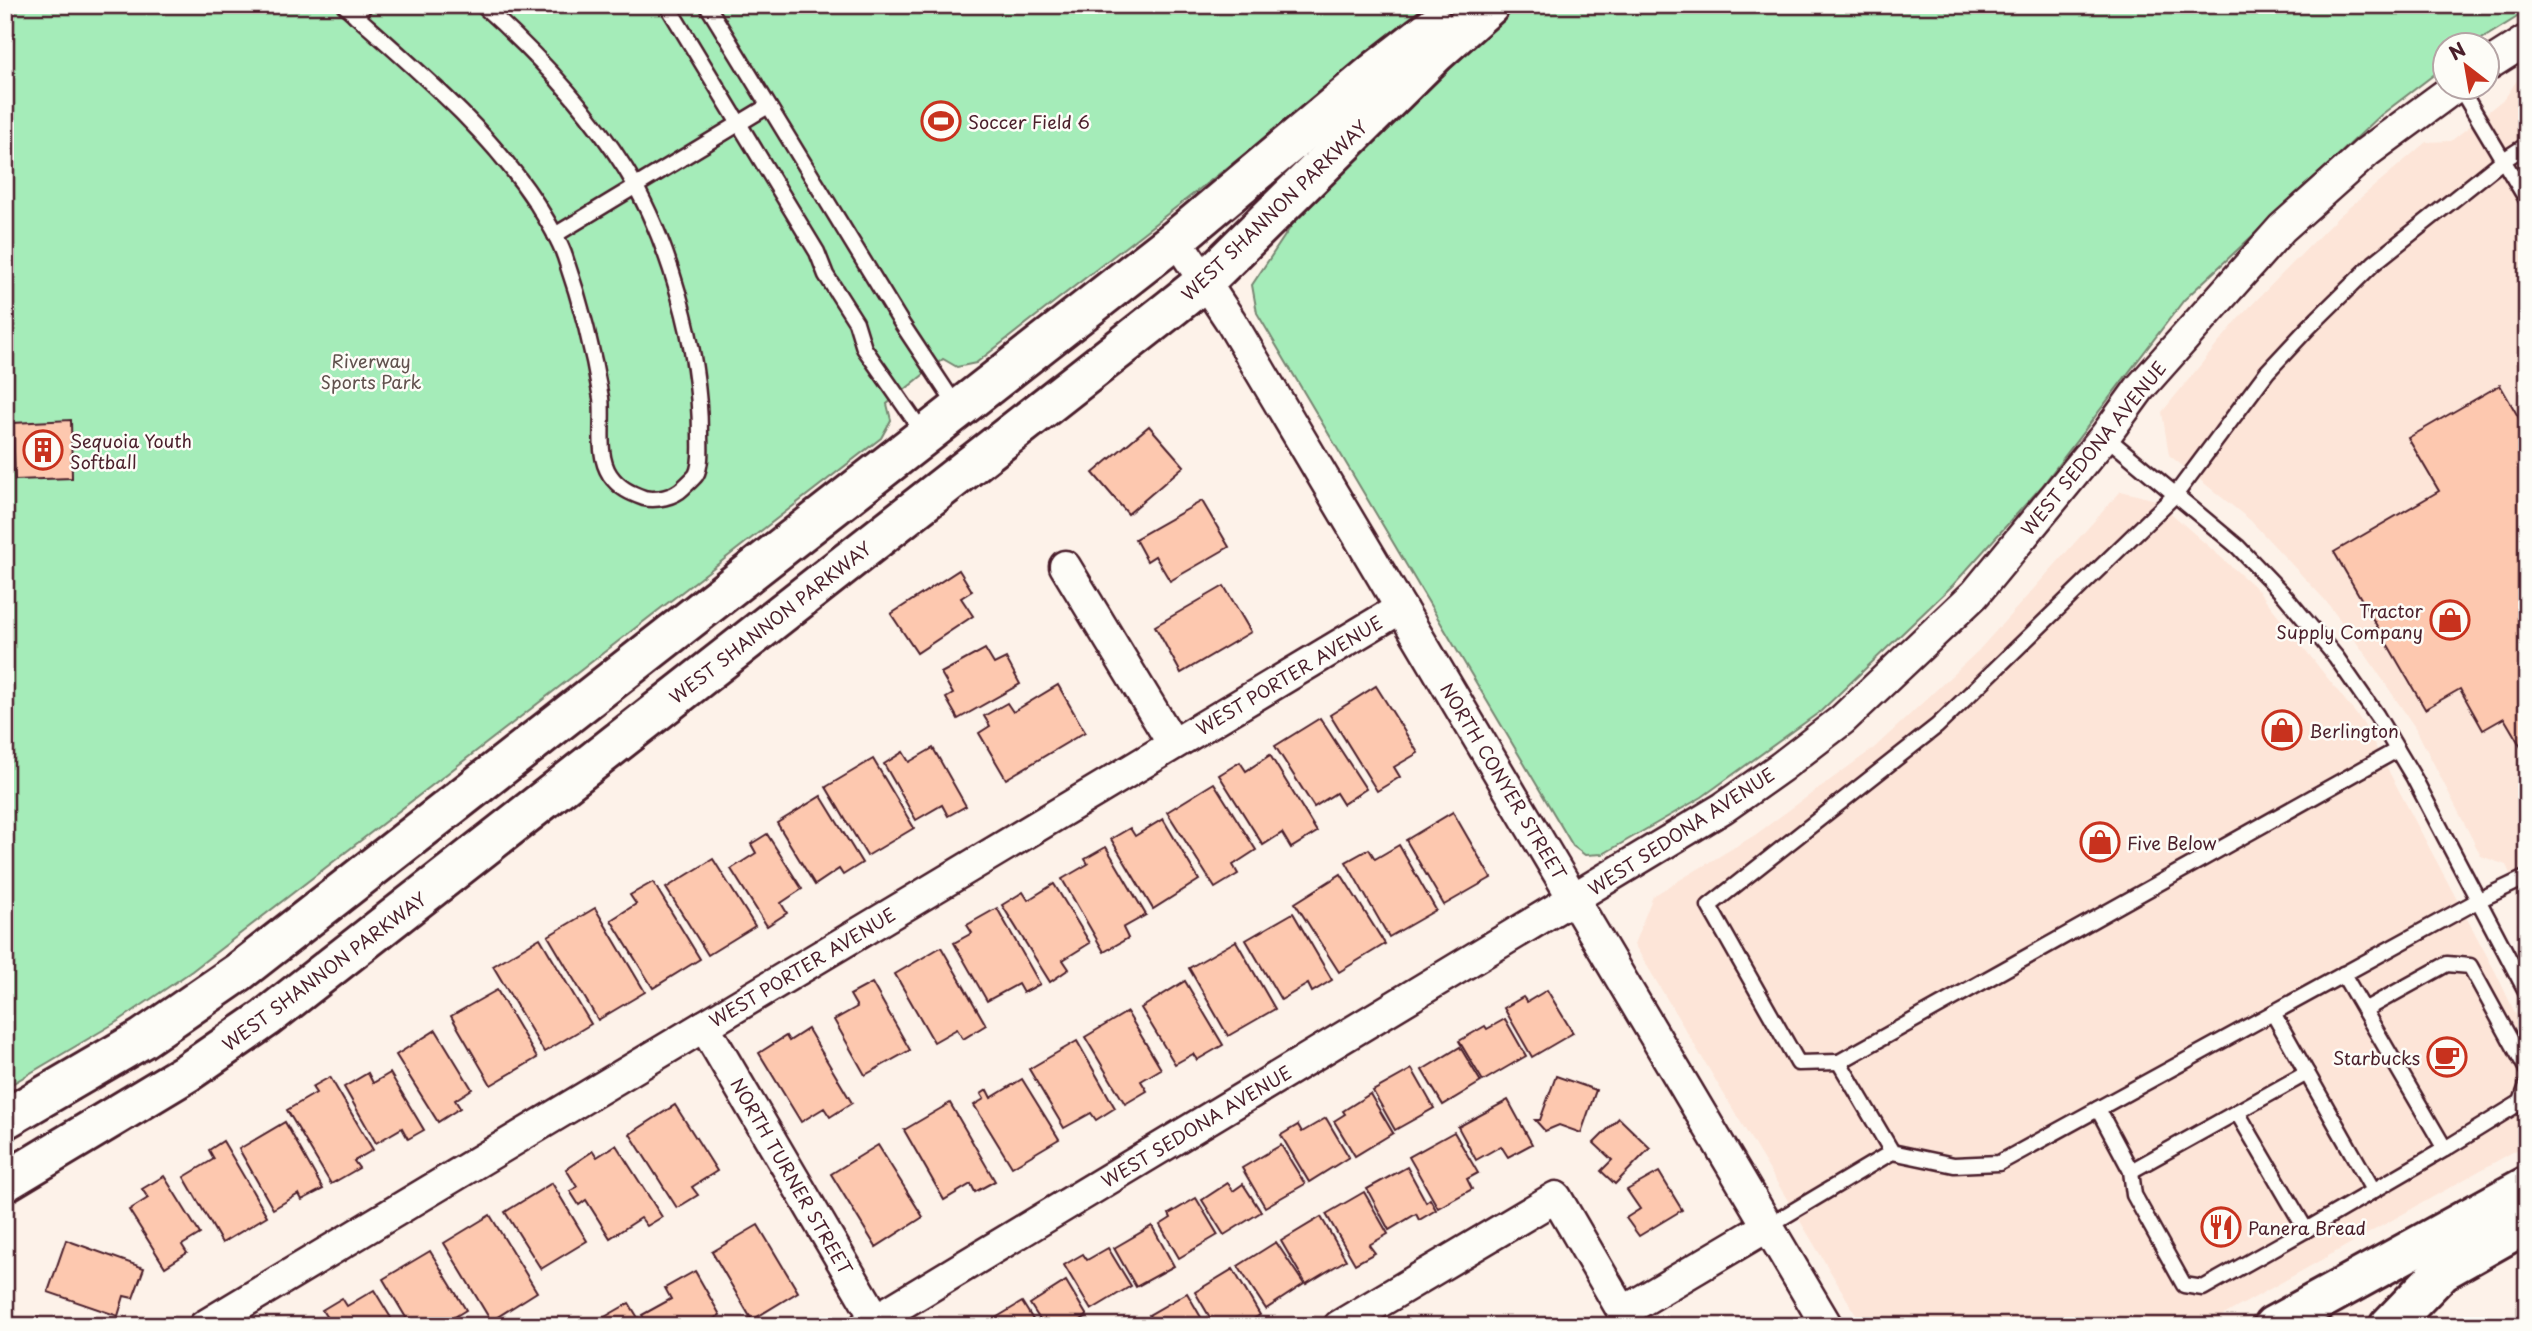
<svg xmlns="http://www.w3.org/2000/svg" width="2532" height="1331" font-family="'Playpen Sans',sans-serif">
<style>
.built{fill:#fde5d8}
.green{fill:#a5ecb9;stroke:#788672;stroke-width:2}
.building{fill:#fdc8af;stroke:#4a1f2b;stroke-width:2}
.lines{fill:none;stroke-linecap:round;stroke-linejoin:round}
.lane-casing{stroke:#4a1f2b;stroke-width:19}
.street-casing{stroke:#4a1f2b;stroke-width:35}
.secondary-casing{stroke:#4a1f2b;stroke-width:44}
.lane{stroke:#fdfcf7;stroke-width:14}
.street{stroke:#fdfcf7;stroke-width:30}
.secondary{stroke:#fdfcf7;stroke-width:38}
.labels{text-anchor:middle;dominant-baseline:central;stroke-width:5;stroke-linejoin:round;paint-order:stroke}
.poi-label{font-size:18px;fill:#4a1f2b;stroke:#fdfcf7;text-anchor:start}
.street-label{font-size:18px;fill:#4a1f2b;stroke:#fdfcf7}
.park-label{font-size:18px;fill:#61524e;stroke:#fdfcf7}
</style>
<rect width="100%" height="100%" fill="#fdf2e9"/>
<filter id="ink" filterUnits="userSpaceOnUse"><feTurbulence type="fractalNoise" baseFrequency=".0143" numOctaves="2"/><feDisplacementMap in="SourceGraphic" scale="14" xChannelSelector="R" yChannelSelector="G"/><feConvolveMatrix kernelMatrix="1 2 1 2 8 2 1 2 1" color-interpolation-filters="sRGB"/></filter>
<g filter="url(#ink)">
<g class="built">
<polygon points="2527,71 2527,942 2517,924 2523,902 2506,865 2481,856 2416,729 2368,658 2325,600 2250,520 2169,455 2162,412 2239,318 2338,217 2426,142 2451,141 2505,98 2520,76"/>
<polygon points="2121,491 2156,500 2258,590 2363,723 2496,973 2527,1038 2527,1144 2204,1326 1863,1326 1634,944 1653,896 1755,835 1874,748 1978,651"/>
</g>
<g class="green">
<polygon points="5,5 1436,5 976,363 957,367 943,359 887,404 891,420 881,438 192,971 120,1020 5,1088"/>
<polygon points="1520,5 2527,5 2527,11 2472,45 2444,46 2444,67 2381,115 2184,300 2042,486 1953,585 1821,711 1702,797 1603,854 1585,855 1573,846 1257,313 1252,285 1306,204 1503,19"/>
</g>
<g class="building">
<polygon points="2500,385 2527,432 2527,757 2504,718 2483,730 2460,689 2425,709 2334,552 2439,491 2408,438"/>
<polygon points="71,420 72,478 15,480 13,423"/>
<polygon points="1149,426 1184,466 1128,514 1093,473"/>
<polygon points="1202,501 1229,547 1170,581 1155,556 1147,561 1135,539"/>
<polygon points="959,570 972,591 961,598 973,616 917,653 891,614"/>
<polygon points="1224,586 1251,632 1181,673 1155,626"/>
<polygon points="985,649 994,664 1006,658 1020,684 958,719 946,698 953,694 941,673"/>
<polygon points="1058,685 1085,732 1006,779 979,733 990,726 984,716 1007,703 1013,712"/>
<polygon points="1376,686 1418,753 1394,767 1400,777 1377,791 1330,715"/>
<polygon points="1320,718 1366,789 1343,804 1336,793 1314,807 1275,746"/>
<polygon points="933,748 966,806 948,816 942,805 916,820 884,764 903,752 909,762"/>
<polygon points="1270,755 1317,832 1291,848 1282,833 1263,845 1219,775 1240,762 1246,771"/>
<polygon points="873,759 914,828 867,856 826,787"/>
<polygon points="1214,783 1256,850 1233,865 1238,874 1215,888 1167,812"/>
<polygon points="821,796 862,863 843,875 839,869 815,885 777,823"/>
<polygon points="1453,812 1491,878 1444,905 1406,840"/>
<polygon points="1163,819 1199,880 1153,909 1111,839 1130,828 1135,836"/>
<polygon points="767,834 802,889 781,903 787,913 767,926 731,869 756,853 751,844"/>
<polygon points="1399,845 1436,910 1389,937 1346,862 1369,849 1375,859"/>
<polygon points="1106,847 1146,915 1123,928 1128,938 1104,952 1062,879 1088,864 1085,859"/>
<polygon points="713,859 755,926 708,955 666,888"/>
<polygon points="1341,874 1385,944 1339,972 1295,903"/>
<polygon points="653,882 700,959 653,988 611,920 636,904 630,895"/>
<polygon points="1054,884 1090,943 1063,960 1069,969 1050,982 1002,905 1023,892 1028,900"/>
<polygon points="595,908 645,992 598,1020 548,936"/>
<polygon points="997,908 1040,984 1023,993 1018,984 987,1001 954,943 972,933 967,925"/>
<polygon points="1293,913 1332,980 1312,992 1308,984 1281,1000 1246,940"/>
<polygon points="540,938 591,1024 544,1052 493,966"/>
<polygon points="1236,941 1275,1009 1228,1036 1189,968"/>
<polygon points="941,947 986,1025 963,1039 957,1029 934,1042 895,974"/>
<polygon points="1185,981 1223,1045 1197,1060 1193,1054 1175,1064 1141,1008"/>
<polygon points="872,983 910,1050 865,1075 834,1020 857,1007 850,995"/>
<polygon points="497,990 537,1058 491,1085 451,1016"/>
<polygon points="1547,990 1573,1033 1532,1057 1504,1008 1523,997 1527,1002"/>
<polygon points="1127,1012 1161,1069 1141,1081 1147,1091 1125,1104 1085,1037"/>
<polygon points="1505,1019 1526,1056 1483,1081 1459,1041 1485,1026 1487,1029"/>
<polygon points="808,1029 852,1103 830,1117 824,1108 801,1122 759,1053 786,1036 789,1041"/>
<polygon points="436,1030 472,1089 455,1100 460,1108 438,1122 396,1055"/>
<polygon points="1077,1041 1115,1108 1096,1120 1091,1113 1064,1128 1029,1069"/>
<polygon points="1460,1047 1481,1082 1443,1105 1422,1070"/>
<polygon points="1412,1069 1434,1108 1395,1130 1373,1091"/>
<polygon points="368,1073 373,1083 390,1073 424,1130 408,1139 402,1128 376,1143 344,1087"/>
<polygon points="1556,1076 1596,1090 1581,1133 1559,1125 1545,1131 1535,1120 1540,1120"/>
<polygon points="330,1077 373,1150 354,1161 359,1168 331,1184 287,1110 316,1093 312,1087"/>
<polygon points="1022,1079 1059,1139 1012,1167 974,1105 984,1099 981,1094 987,1090 991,1098"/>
<polygon points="1370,1094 1393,1133 1355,1156 1334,1121 1345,1114 1343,1111"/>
<polygon points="1508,1100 1532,1144 1508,1157 1501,1146 1476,1160 1458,1127"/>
<polygon points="950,1103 995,1181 975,1192 971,1184 944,1200 904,1130"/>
<polygon points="675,1105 717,1171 692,1187 698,1195 677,1208 630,1134"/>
<polygon points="1326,1118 1349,1157 1309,1182 1281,1135 1298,1125 1302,1132"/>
<polygon points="1619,1118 1650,1148 1615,1184 1601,1171 1612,1160 1594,1143"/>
<polygon points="285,1122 323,1189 302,1200 299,1194 273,1209 239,1149"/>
<polygon points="1454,1132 1478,1173 1467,1179 1472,1189 1438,1208 1409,1157"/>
<polygon points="223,1141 267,1216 222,1243 184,1177 214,1159 209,1150"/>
<polygon points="616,1145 662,1217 647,1226 641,1218 610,1238 586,1200 579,1205 570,1191 577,1187 566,1169 593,1151 597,1157"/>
<polygon points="878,1145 923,1217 876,1247 831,1174"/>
<polygon points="1281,1145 1305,1184 1265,1207 1242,1168"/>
<polygon points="1407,1167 1426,1202 1430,1199 1436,1210 1419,1220 1416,1214 1389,1230 1367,1189"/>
<polygon points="1659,1172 1682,1210 1639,1236 1626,1218 1640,1209 1627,1190"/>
<polygon points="164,1176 200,1234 182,1245 187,1253 165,1267 129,1210 148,1198 142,1189"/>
<polygon points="552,1183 587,1241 541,1269 505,1212"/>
<polygon points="1228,1183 1233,1191 1243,1184 1261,1212 1224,1235 1202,1200"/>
<polygon points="1364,1192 1388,1234 1369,1245 1375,1253 1355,1264 1326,1214"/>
<polygon points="1196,1198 1218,1235 1179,1258 1160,1225 1171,1218 1169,1214"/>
<polygon points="490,1215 537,1292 491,1321 444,1243"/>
<polygon points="1321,1217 1346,1260 1306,1284 1281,1241"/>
<polygon points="758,1225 798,1292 752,1320 712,1252"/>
<polygon points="1152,1226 1174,1266 1136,1287 1114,1248"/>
<polygon points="66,1240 144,1268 133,1298 124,1296 118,1316 48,1292"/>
<polygon points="1276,1242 1304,1284 1266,1309 1238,1266"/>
<polygon points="1108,1248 1131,1286 1091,1310 1064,1265 1083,1254 1087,1260"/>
<polygon points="430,1251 466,1310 440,1326 411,1326 383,1279"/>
<polygon points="1233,1269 1260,1315 1245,1324 1242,1321 1234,1326 1215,1326 1195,1292"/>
<polygon points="695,1271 720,1315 710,1321 713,1326 648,1326 642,1315 671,1299 665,1288"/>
<polygon points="1066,1281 1087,1316 1071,1326 1044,1326 1030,1304"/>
<polygon points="374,1290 396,1326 332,1326 322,1310 342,1298 347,1306"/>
<polygon points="1187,1293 1206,1326 1155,1326 1149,1315"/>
<polygon points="1022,1302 1037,1326 984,1326 984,1325"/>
<polygon points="629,1303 643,1326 589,1326"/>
<polygon points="1146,1318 1151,1326 1133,1326"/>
</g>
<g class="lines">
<g class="lane-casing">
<g id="lane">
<path d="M344 5C413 67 486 126 537 204 547 221 559 238 565 257 581 303 593 350 601 398 604 422 596 454 610 475 619 488 630 493 644 498 656 501 674 497 683 488 687 484 693 479 696 475 702 464 700 445 700 433 700 350 669 239 625 168 586 106 537 54 482 5"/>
<polyline points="667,5 817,252 826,275 856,322 864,348 924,434"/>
<polyline points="707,5 902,324 957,407"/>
<polyline points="356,16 365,5"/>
<polyline points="2460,88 2527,200"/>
<polyline points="555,235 768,106"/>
<polyline points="2105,436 2238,547 2285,596 2336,657 2377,716 2414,778 2527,993"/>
<polyline points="2364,1010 2447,964 2470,966 2527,1070"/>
<polyline points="2273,1013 2373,1190"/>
<polyline points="1839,1062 1798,1063 1709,906 1937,726 2176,494 2267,372 2309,327 2374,263 2502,161 2527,145"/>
<polyline points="2098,1109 2131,1171 2307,1073"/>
<polyline points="2237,1112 2306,1230 2445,1149 2343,974"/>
<polyline points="2445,1149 2521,1102 2527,1085"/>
<polyline points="1892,1152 1839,1062 2397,750"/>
<polyline points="2131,1171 2134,1195 2184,1285 2203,1288 2306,1230"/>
<polyline points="1768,1226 1892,1152 1954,1165 1999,1163 2479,900 2527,877"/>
</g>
</g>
<g class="street-casing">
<g id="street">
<polyline points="2486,66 2527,40"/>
<polyline points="1176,239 1230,320 1827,1326"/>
<polyline points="1065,566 1173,744"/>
<polyline points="704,1026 880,1326"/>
<polyline points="1623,1312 1768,1226"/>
<polyline points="204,1326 1401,608"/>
<polyline points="865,1326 1723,808 1781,767 1842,720 1975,594 2105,436 2140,388 2282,228 2367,152 2454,88"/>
<polyline points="1339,1326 1556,1197 1631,1326"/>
</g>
</g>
<g class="secondary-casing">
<g id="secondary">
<polyline points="5,1119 142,1039 239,972 1176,239 1377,70 1434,26"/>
<polyline points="5,1182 188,1072 266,1018 1170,309 1205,281 1436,53 1490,5"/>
<polyline points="2273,1326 2527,1186"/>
<polyline points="2389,1326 2442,1271 2527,1223"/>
</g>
</g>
<use href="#lane" class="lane"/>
<use href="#street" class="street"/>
<use href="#secondary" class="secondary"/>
</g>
</g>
<defs>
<g id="stadium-ring" transform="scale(2.0125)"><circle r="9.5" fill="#fdfcf7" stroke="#c8321e" stroke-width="1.5"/><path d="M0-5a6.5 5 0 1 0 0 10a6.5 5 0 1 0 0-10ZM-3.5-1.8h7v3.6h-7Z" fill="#c8321e"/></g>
<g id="building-ring" transform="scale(2.0125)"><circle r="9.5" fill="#fdfcf7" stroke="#c8321e" stroke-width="1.5"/><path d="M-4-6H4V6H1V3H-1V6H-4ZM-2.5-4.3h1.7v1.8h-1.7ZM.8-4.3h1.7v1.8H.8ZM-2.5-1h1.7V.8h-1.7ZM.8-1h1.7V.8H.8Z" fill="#c8321e"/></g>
<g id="shop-ring" transform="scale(2.0125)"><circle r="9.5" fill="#fdfcf7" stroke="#c8321e" stroke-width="1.5"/><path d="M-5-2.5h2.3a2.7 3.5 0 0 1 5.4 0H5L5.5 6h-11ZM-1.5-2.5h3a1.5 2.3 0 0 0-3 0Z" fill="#c8321e"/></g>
<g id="cafe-ring" transform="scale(2.0125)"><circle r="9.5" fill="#fdfcf7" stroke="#c8321e" stroke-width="1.5"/><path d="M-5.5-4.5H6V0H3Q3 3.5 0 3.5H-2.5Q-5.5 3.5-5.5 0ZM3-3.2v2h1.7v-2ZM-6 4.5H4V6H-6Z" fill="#c8321e"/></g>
<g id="restaurant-ring" transform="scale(2.0125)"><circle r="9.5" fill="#fdfcf7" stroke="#c8321e" stroke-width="1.5"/><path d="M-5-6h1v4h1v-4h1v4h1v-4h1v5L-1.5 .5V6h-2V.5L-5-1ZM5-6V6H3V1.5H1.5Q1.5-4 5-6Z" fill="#c8321e"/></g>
</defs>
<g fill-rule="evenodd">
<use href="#stadium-ring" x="941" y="121"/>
<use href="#building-ring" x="43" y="450"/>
<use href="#shop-ring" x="2450" y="620"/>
<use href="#shop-ring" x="2282" y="730"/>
<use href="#shop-ring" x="2100" y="842"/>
<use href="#cafe-ring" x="2447" y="1057"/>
<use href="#restaurant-ring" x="2221" y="1227"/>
</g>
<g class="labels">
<g class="poi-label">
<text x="968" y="121">Soccer Field 6</text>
<text x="70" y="440">Sequoia Youth<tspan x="70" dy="21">Softball</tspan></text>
<text x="2423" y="610" text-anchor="end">Tractor<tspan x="2423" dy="21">Supply Company</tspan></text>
<text x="2309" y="730">Berlington</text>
<text x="2127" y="842">Five Below</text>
<text x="2420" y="1057" text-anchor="end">Starbucks</text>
<text x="2248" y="1227">Panera Bread</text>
</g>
<g class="street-label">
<text transform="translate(1274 210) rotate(-44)">WEST SHANNON PARKWAY</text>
<text transform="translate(2093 448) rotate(-51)">WEST SEDONA AVENUE</text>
<text transform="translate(770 622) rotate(-38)">WEST SHANNON PARKWAY</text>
<text transform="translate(1289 675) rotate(-31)">WEST PORTER AVENUE</text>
<text transform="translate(1504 781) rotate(59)">NORTH CONYER STREET</text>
<text transform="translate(1681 831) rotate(-33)">WEST SEDONA AVENUE</text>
<text transform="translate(802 967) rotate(-31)">WEST PORTER AVENUE</text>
<text transform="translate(324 971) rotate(-37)">WEST SHANNON PARKWAY</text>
<text transform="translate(1196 1126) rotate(-31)">WEST SEDONA AVENUE</text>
<text transform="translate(792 1176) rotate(60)">NORTH TURNER STREET</text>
</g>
<g class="park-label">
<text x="371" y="360">Riverway<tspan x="371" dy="21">Sports Park</tspan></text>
</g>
</g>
<rect width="2532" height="1331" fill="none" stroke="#fdfcf7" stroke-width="28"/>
<rect x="14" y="14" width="2504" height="1303" fill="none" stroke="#4a1f2b" stroke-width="2.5" filter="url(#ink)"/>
<g transform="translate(2466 66) rotate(329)"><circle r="33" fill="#fdfcf7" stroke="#b5a4a5" stroke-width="2"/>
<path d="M0-5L12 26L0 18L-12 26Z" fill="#c8321e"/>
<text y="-10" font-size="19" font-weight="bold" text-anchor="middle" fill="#4a1f2b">N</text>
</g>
</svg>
